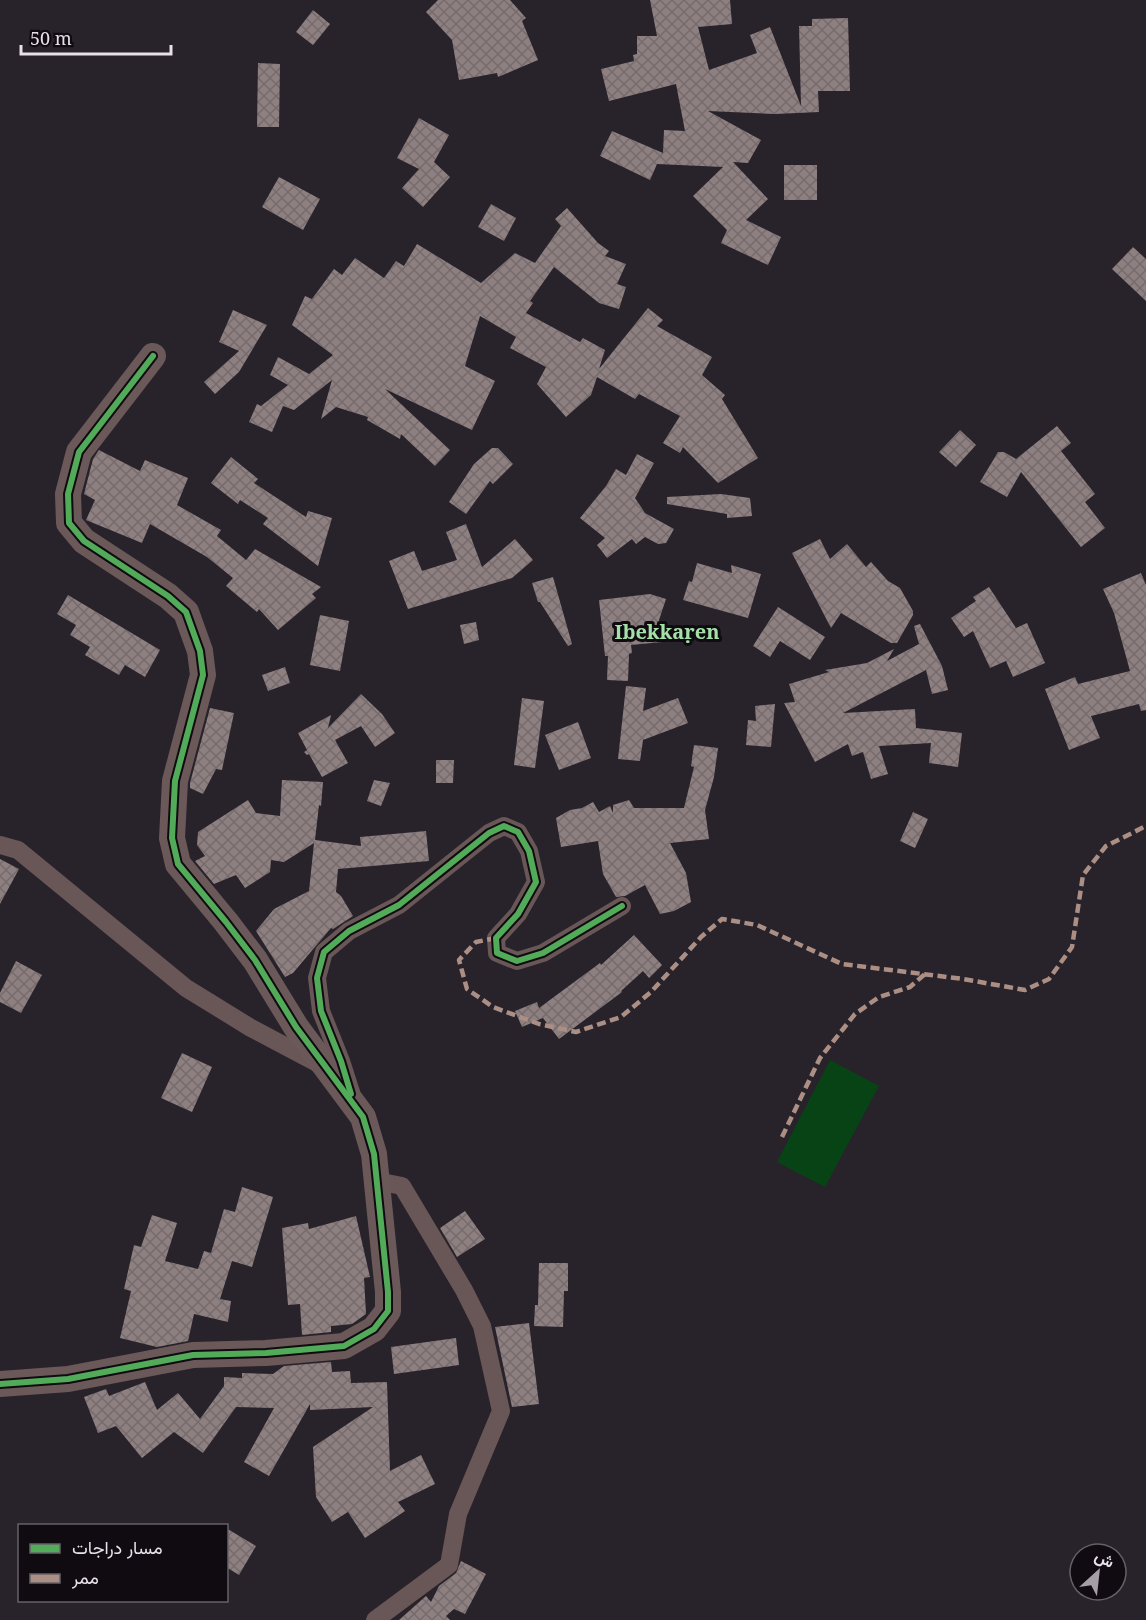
<svg xmlns="http://www.w3.org/2000/svg" width="1146" height="1620" font-family="'Noto Serif',Vazirmatn,serif">
<style>
.grass{fill:#084315}
.building{fill:url(#building-cross-hatch)}
.lines{fill:none;stroke-linecap:round;stroke-linejoin:round}
.street{stroke:#695656;stroke-width:18}
.secondary{stroke:#6b5859;stroke-width:26}
.quiet{stroke:#ac8f84;stroke-width:4.5;stroke-dasharray:9 4.5;stroke-linecap:butt}
.cycleway-casing{stroke:#100b11;stroke-width:10}
.cycleway{stroke:#51ab58;stroke-width:6}
.labels{text-anchor:middle;dominant-baseline:central;stroke-width:6;stroke-linejoin:round;paint-order:stroke}
.quarter-label{font-size:20px;font-weight:bold;fill:#a4e1a8;stroke:#100b11}
</style>
<defs>
<pattern id="building-cross-hatch" width="8" height="8" patternUnits="userSpaceOnUse" patternTransform="scale(1.5)"><rect width="8" height="8" fill="#8e8081"/><path d="M0 0l8 8M0 8l8-8" fill="none" stroke="#756b6c"/></pattern>
</defs>
<rect width="100%" height="100%" fill="#28222a"/>
<polygon class="grass" points="830,1060 879,1086 825,1187 777,1162"/>
<g class="building">
<polygon points="438,0 510,0 526,18 522,21 538,60 498,77 497,73 459,80 452,40 426,12"/>
<polygon points="650,0 730,0 732,24 698,27 709,70 757,53 750,35 770,27 801,106 799,26 812,26 812,19 848,18 850,91 818,91 819,112 775,114 708,111 761,140 748,163 733,162 768,199 746,220 781,237 768,265 721,243 727,230 693,196 723,167 657,164 650,180 600,156 612,131 663,153 664,130 685,131 676,84 609,101 601,69 634,61 633,55 637,54 637,36 657,36"/>
<polygon points="313,10 330,24 313,45 296,32"/>
<polygon points="258,63 280,64 279,127 257,127"/>
<polygon points="419,118 449,135 434,162 450,177 423,207 402,188 419,169 397,158"/>
<rect x="784" y="165" width="33" height="35"/>
<polygon points="279,177 320,199 303,230 262,207"/>
<polygon points="491,204 516,218 504,241 478,227"/>
<polygon points="567,208 598,243 609,251 605,256 626,264 617,284 626,287 619,309 599,303 554,267 530,301 533,303 526,313 580,342 583,338 605,350 599,369 648,308 663,320 657,326 712,357 702,375 725,395 722,399 758,458 718,483 683,447 680,453 663,443 680,416 639,394 635,399 597,377 591,395 566,417 537,384 546,367 510,348 516,337 480,316 465,366 495,381 472,430 385,389 450,450 435,466 401,434 400,439 367,420 368,417 336,407 321,419 332,380 294,410 283,406 272,432 249,422 257,404 261,406 288,385 270,375 278,357 309,374 333,355 292,325 305,296 312,299 334,269 342,275 355,258 384,278 396,261 404,266 417,244 481,283 515,253 535,263 561,226 555,219"/>
<polygon points="1133,247 1146,259 1146,301 1112,269"/>
<polygon points="233,310 267,325 239,372 215,394 204,382 239,351 219,342"/>
<polygon points="1057,426 1071,443 1061,451 1095,494 1085,502 1105,528 1081,547 1021,472 1007,497 980,482 998,452 1004,452 1016,459"/>
<polygon points="960,430 976,445 956,467 939,452"/>
<polygon points="492,448 498,448 513,464 493,484 490,481 466,514 449,502 474,464"/>
<polygon points="99,450 140,471 145,460 188,478 177,505 221,530 217,536 246,560 255,549 321,587 312,594 316,598 278,630 259,609 257,612 226,586 233,578 207,557 150,524 142,543 86,520 95,500 84,494 93,459"/>
<polygon points="637,454 654,463 635,498 645,513 674,529 666,543 658,544 645,537 636,544 632,539 607,558 597,545 605,538 580,518 606,486 616,469 626,475"/>
<polygon points="231,457 258,479 254,483 306,517 308,511 332,518 318,566 263,524 268,518 240,500 238,504 211,483"/>
<polygon points="721,494 750,498 752,516 727,518 727,514 667,504 667,497"/>
<polygon points="466,524 482,567 515,539 533,560 512,578 408,609 389,561 414,551 422,571 457,560 446,532"/>
<polygon points="820,539 830,559 847,544 866,567 871,562 888,581 900,588 913,611 913,615 897,643 891,643 841,613 831,628 792,553"/>
<polygon points="697,563 732,573 731,565 761,574 748,618 683,600 689,581 692,582"/>
<polygon points="1141,573 1146,585 1146,710 1141,711 1139,704 1091,716 1100,738 1069,750 1045,689 1075,677 1078,684 1130,671 1114,613 1103,589"/>
<polygon points="553,577 572,644 568,646 540,602 538,602 532,583"/>
<polygon points="989,587 1016,628 1027,623 1045,663 1013,677 1006,661 990,668 973,631 964,637 951,618 976,601 973,597"/>
<polygon points="650,594 666,599 659,620 662,642 631,645 632,653 629,654 628,681 607,680 608,656 605,656 599,600"/>
<polygon points="68,595 160,650 145,677 125,665 119,675 85,655 90,647 70,635 76,625 57,614"/>
<polygon points="778,607 825,637 810,660 780,641 770,657 753,646"/>
<polygon points="320,615 349,621 340,671 310,665"/>
<polygon points="476,622 479,640 464,644 460,625"/>
<polygon points="920,624 942,666 948,690 932,694 926,670 843,713 915,709 916,728 962,733 958,767 929,763 931,743 879,746 888,774 871,779 863,752 852,756 848,744 815,762 784,703 795,702 789,684 829,672 825,670 867,663 894,649 887,661 919,644 914,626"/>
<polygon points="285,667 290,683 268,691 262,675"/>
<polygon points="626,686 646,688 643,711 678,698 688,723 643,740 640,761 618,759"/>
<polygon points="361,694 382,714 395,733 375,747 361,726 335,740 348,763 322,777 309,754 307,755 304,752 307,750 298,733 331,715 328,728"/>
<polygon points="522,698 544,701 535,768 514,765"/>
<polygon points="775,704 771,747 746,745 748,720 756,721 755,706"/>
<polygon points="210,708 234,713 222,770 216,769 203,794 190,788 190,783"/>
<polygon points="578,722 591,758 559,770 545,735"/>
<polygon points="694,745 718,748 714,777 705,810 709,839 670,843 686,873 691,902 674,911 660,914 645,885 625,896 616,897 603,874 598,841 561,847 556,818 570,810 582,808 593,802 599,812 610,806 613,813 613,805 629,800 634,808 684,808 694,767 691,766"/>
<polygon points="436,760 454,760 453,783 436,783"/>
<polygon points="282,780 323,782 321,806 319,805 315,840 361,846 360,837 426,831 429,861 338,869 336,892 341,896 353,916 333,929 331,928 293,973 285,977 256,931 274,909 309,891 314,843 284,862 271,860 270,872 245,888 236,875 214,884 195,861 205,856 197,845 198,832 248,800 256,813 280,816"/>
<polygon points="374,780 390,783 381,806 367,801"/>
<polygon points="913,812 928,819 915,848 900,841"/>
<polygon points="0,859 19,869 0,904"/>
<polygon points="634,935 662,965 649,978 643,971 621,991 622,992 559,1039 543,1018 522,1027 515,1011 537,1002 539,1008 600,963 601,965"/>
<polygon points="16,961 42,975 21,1013 0,1002 0,993"/>
<polygon points="182,1053 212,1067 192,1112 161,1098"/>
<polygon points="242,1187 273,1197 252,1267 232,1261 220,1299 231,1301 228,1322 194,1314 188,1341 157,1347 120,1338 131,1291 124,1289 134,1245 141,1247 152,1215 177,1223 165,1261 198,1269 204,1251 211,1253 224,1209 235,1212"/>
<polygon points="465,1211 485,1239 457,1257 440,1228"/>
<polygon points="356,1216 370,1277 364,1278 366,1314 352,1324 331,1326 331,1332 302,1335 300,1304 288,1305 282,1228 308,1223 309,1229"/>
<polygon points="539,1263 568,1263 568,1291 564,1291 563,1327 534,1326 535,1305 538,1305"/>
<polygon points="529,1323 539,1404 512,1407 495,1327"/>
<polygon points="456,1338 459,1365 394,1374 391,1347"/>
<polygon points="331,1362 332,1372 350,1371 351,1383 387,1382 390,1471 421,1455 435,1484 398,1502 405,1511 365,1538 348,1512 332,1522 316,1497 313,1447 373,1407 310,1410 310,1404 269,1476 244,1462 274,1408 236,1407 203,1453 174,1432 142,1458 116,1426 98,1433 84,1397 106,1389 109,1396 145,1382 157,1410 178,1393 200,1419 224,1386 224,1377 242,1378 242,1373 273,1374 284,1366"/>
<polygon points="226,1528 256,1546 239,1575 226,1567"/>
<polygon points="461,1561 486,1574 465,1614 454,1609 446,1616 450,1620 399,1620 426,1596 431,1602 439,1586 456,1573"/>
</g>
<g class="lines">
<g class="street">
<polyline points="0,845 18,850 186,988 251,1028 321,1065"/>
<polyline points="351,1092 341,1061 321,1011 317,978 324,952 349,931 399,905 489,833 504,826 518,832 529,851 536,882 518,914 496,938 497,953 517,961 543,953 622,906"/>
<polyline points="375,1620 449,1565 458,1514 501,1411 482,1326 464,1290 402,1186 377,1181"/>
</g>
<polyline class="secondary" points="0,1384 68,1379 193,1355 266,1353 344,1346 374,1329 388,1311 388,1292 374,1154 363,1117 296,1027 255,960 226,922 178,864 172,838 175,781 203,675 200,651 186,612 168,596 84,541 69,523 68,494 79,452 153,356"/>
<g class="quiet">
<polyline points="496,938 476,942 459,960 467,989 493,1007 539,1024 576,1032 621,1017 651,992 701,937 722,919 757,925 842,964 963,979 1025,990 1049,979 1072,947 1083,875 1106,846 1146,826"/>
<polyline points="782,1137 820,1058 855,1014 879,997 910,987 925,974"/>
</g>
<g class="cycleway-casing">
<g id="cycleway">
<polyline points="351,1094 341,1061 321,1011 317,978 324,952 349,931 399,905 489,833 504,826 518,832 529,851 536,882 518,914 496,938 497,953 517,961 543,953 622,906"/>
<polyline points="0,1384 68,1379 193,1355 266,1353 344,1346 374,1329 388,1311 388,1292 374,1154 363,1117 296,1027 255,960 226,922 178,864 172,838 175,781 203,675 200,651 186,612 168,596 84,541 69,523 68,494 79,452 153,356"/>
</g>
</g>
<use href="#cycleway" class="cycleway"/>
</g>
<g class="labels">
<g class="quarter-label">
<text x="667" y="631">Ibekkaṛen</text>
</g>
</g>
<rect x="18" y="1524" width="210" height="78" fill="#100b11" stroke="#666068" stroke-width="1.5"/>
<rect x="30" y="1544" width="30" height="9" fill="#51ab58" stroke="#666068" stroke-width="1.5"/>
<text x="72" y="1554" font-size="18" fill="#e8e0ea">مسار دراجات</text>
<rect x="30" y="1574" width="30" height="9" fill="#ac8f84" stroke="#666068" stroke-width="1.5"/>
<text x="72" y="1584" font-size="18" fill="#e8e0ea">ممر</text>
<g transform="translate(1098 1572) rotate(27)"><circle r="28" fill="#100b11" stroke="#666068" stroke-width="1.5"/>
<path d="M0-4.5L10 22L0 15L-10 22Z" fill="#a59ea7"/>
<text y="-9" font-size="16" font-weight="bold" text-anchor="middle" fill="#e8e0ea">ش</text>
</g>
<path d="M21 45v9h150v-9" fill="none" stroke="#e8e0ea" stroke-width="3"/>
<text x="30" y="45" font-size="18" fill="#e8e0ea" stroke="#100b11" stroke-width="4.5" paint-order="stroke">50 m</text>
</svg>
